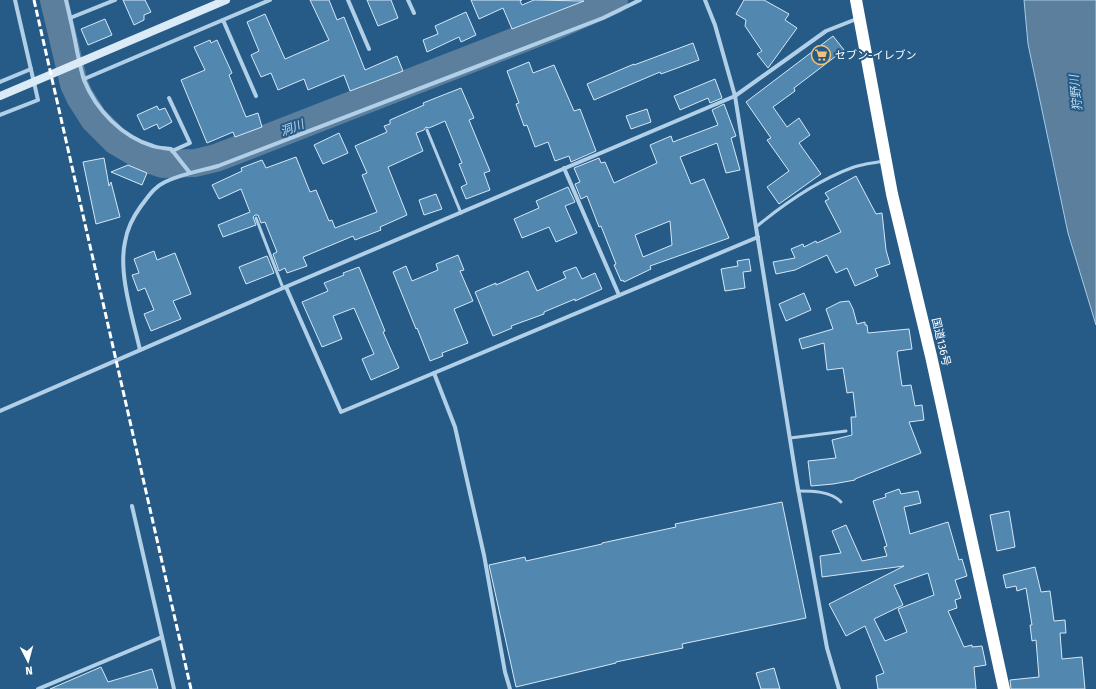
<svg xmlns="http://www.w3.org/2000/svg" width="1096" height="689" font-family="'Fira Sans','Noto Sans JP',sans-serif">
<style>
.water{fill:#5b7f9d;stroke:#a5cce9}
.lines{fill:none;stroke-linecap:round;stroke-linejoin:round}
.river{stroke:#5b7f9d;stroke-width:28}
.building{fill:#5287b0;stroke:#d5e8f7;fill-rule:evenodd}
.lane{stroke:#b1d0e8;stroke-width:3}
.street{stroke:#b1d0e8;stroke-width:4}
.secondary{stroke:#dbeaf7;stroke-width:8}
.highway{stroke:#fff;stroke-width:12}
.rail{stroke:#fff;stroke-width:3;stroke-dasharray:7 3;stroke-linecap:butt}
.labels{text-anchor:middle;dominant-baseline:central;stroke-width:4;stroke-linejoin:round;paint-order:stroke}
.poi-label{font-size:11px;fill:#fff;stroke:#265b87;text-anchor:start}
.street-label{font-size:11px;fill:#fff;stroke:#265b87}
.water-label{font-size:12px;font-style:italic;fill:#bddaf0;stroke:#265b87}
</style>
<rect width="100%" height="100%" fill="#265b87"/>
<polygon class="water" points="1024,0 1096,0 1096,325 1068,233 1028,44"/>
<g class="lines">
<polyline class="river" points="54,0 74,84 80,97 94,119 116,141 145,158 163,164 195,163 216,158 555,26 614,0"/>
</g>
<g class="building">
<polygon points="123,0 145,0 151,12 144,15 144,20 134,25"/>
<polygon points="310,0 329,0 337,20 344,17 365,70 397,56 403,71 350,91 344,75 308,90 304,79 278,90 271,73 261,77 251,55 259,51 247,22 265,14 285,59 329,40"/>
<polygon points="367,0 391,0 398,18 378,26"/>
<polygon points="471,0 522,0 520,1 522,5 534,0 584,1 512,29 503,8 479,19"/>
<polygon points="744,0 764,0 789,14 785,20 797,28 768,68 757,54 762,51 745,26 746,20 736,14"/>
<polygon points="466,12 476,35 461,42 459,37 427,52 423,40 438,34 435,26"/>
<polygon points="105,19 112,35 88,45 81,29"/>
<polygon points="833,36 844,50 794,88 795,91 773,107 787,127 799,118 810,135 799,143 821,174 779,204 767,187 789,171 767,140 771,138 746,102"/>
<polygon points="210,40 211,43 217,40 232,73 229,75 246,117 258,113 262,127 235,137 233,132 207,143 181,80 205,70 194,47"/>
<polygon points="693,43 699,60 661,74 660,72 594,100 587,84 634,64 634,65"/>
<polygon points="529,62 533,73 554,65 574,111 580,109 596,151 571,162 569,156 555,161 548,142 535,147 527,125 524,126 516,104 519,103 507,71"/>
<polygon points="715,79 722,98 710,103 708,98 680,110 674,96"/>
<polygon points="461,88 474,118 469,120 490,171 484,173 490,190 466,199 461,187 467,184 459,164 462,163 445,121 429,128 426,127 424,130 416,133 423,151 388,167 407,215 380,227 381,230 355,240 353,236 303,257 307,266 287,273 285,268 279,271 273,254 277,252 265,222 261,223 258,215 255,215 253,217 256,225 223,237 218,225 250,212 241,189 219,199 212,185 242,171 241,168 262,160 266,168 296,157 310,192 316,190 329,221 332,220 335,228 377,212 362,175 367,173 355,146 387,132 384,126 390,124 390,120 424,105 423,103"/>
<path d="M724 104 736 136 731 138 740 170 726 173 717 143 680 157 691 184 704 179 729 238 650 266 651 269 624 282 623 280 621 281 614 265 616 264 601 226 599 227 587 196 581 199 575 184 580 182 574 168 599 158 601 163 605 162 614 183 657 163 650 145 671 136 673 142 718 125 712 110ZM670 221 672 245 643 257 635 235Z"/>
<polygon points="157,106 159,110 165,108 172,122 159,129 157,124 144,130 137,115"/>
<polygon points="647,109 651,122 631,129 626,116"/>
<polygon points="339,133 348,153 323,164 314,145"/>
<polygon points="104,158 109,186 111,182 120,217 96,224 83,162"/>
<polygon points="128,165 147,173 142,185 111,172"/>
<polygon points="856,176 876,214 882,213 886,250 890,264 875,269 878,276 855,286 847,268 836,273 827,255 795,270 776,274 773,262 795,258 791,249 803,244 804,247 816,241 817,243 841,232 825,201 829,199 825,193"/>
<polygon points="568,187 575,202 565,206 577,233 556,242 549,227 522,238 514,219 539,208 536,201"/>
<polygon points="436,194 442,209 424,215 419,200"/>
<polygon points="154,251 157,260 175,253 191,294 173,301 181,319 151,331 144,314 154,310 145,288 138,291 132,275 139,273 134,259"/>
<polygon points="458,255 464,270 460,271 473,301 454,309 468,343 442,353 443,356 430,361 417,328 416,329 393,272 406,266 412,281 438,270 436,264"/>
<polygon points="267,256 274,273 246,284 239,267"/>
<polygon points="749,259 751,271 743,272 745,288 725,291 721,269 738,266 737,261"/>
<polygon points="359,267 385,331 383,332 399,368 371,380 362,359 374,354 354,308 333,316 342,339 322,347 302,302 328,291 324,283 344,275 343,273"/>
<polygon points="576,267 582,279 595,273 602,289 575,301 575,299 544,312 544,314 511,326 512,328 493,336 475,292 496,283 496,285 528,271 537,291 566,278 563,272"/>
<polygon points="804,293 811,310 786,321 779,304"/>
<polygon points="849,301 853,309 857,324 865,322 865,325 867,325 868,333 909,329 912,349 898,351 897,352 902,386 911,385 915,406 922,405 924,420 909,422 921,453 855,479 855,480 833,484 811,486 808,461 836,458 832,440 852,435 851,417 856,417 853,392 847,393 843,368 827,370 824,343 802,349 799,339 833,329 826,309 840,302"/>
<path d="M899 489 901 494 918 491 921 503 904 507 910 534 948 522 959 560 962 559 967 576 955 580 961 598 955 600 957 608 948 611 964 647 972 645V647L982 646 986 665 974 667 976 689H878L876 676 884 673 865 626 846 636 829 604 904 566 822 577 820 556 841 553 832 531 846 525 862 561 887 556 884 547 887 546 873 501 886 497 885 494ZM928 573 934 595 898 609 907 632 885 641 874 619 903 605 894 585Z"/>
<polygon points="782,502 806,618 682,644 683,648 616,662 616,663 516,687 489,565 525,557 526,561 602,544 602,543 676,527 675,524"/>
<polygon points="1009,511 1015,547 997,551 990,515"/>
<polygon points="1035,567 1041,592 1050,591 1054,621 1065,620 1066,633 1060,633 1062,659 1082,657 1085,689 1011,689 1010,680 1039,677 1036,640 1032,641 1030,625 1032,625 1026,588 1017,591 1016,586 1006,588 1003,575"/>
<polygon points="101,667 108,682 152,669 158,689 50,689"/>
<polygon points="774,668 780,689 761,689 756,673"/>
</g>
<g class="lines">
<g class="lane">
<polyline points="427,130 461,213"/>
<polyline points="256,218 283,288"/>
<path d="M756 227C785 203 818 180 854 167 863 164 874 163 884 161"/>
<polyline points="790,438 846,431"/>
<path d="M798 491C812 491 831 491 841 502"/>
</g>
<g class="street">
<path d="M66 0C70 17 74 34 77 51 79 60 81 71 84 80 96 110 122 137 153 146 158 148 165 148 171 149L190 173"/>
<polyline points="348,0 369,49"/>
<polyline points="408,0 414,13"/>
<polyline points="705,0 715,25 735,96 797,483 827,648 839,689"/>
<polyline points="70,18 115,0"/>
<polyline points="223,20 256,96"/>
<polyline points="84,79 270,0"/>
<polyline points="0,82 31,69"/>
<polyline points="169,98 190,143 172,151"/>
<polyline points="0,115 38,100 15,0"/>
<polyline points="564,168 619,295"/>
<polyline points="286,287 341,412 758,237"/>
<path d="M140 350C133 319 118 273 125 242 127 229 133 217 141 206 148 197 154 187 165 182 181 174 200 171 218 166L603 18 640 0"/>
<polyline points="434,373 455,427 484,555 505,672 510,689"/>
<polyline points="0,411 283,288 735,96 826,31 859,18"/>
<polyline points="132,506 174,689"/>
<polyline points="38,689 162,637"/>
</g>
<polyline class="secondary" points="0,96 226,0"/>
<polyline class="highway" points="856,0 892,194 931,356 1004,689"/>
<polyline class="rail" points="34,0 191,689"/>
</g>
<defs>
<g id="supermarket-ring" transform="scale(1)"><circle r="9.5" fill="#265b87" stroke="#f2c176" stroke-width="1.5"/><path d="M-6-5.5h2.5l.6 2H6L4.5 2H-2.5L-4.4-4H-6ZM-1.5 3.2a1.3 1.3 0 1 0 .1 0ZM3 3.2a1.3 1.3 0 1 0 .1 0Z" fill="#f2c176"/></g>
</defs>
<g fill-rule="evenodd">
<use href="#supermarket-ring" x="821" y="55"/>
</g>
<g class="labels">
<g class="poi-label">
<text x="835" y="55">セブン-イレブン</text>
</g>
<g class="street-label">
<text transform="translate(941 342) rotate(77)">国道136号</text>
</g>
<g class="water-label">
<text transform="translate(1076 93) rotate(-96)">狩野川</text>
<text transform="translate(292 128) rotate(-21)">洞川</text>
</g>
</g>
<g transform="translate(28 661) rotate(174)" stroke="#265b87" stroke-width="3" paint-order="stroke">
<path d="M0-3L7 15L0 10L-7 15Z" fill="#ffffff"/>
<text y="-6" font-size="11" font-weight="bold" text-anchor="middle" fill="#ffffff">N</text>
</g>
</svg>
